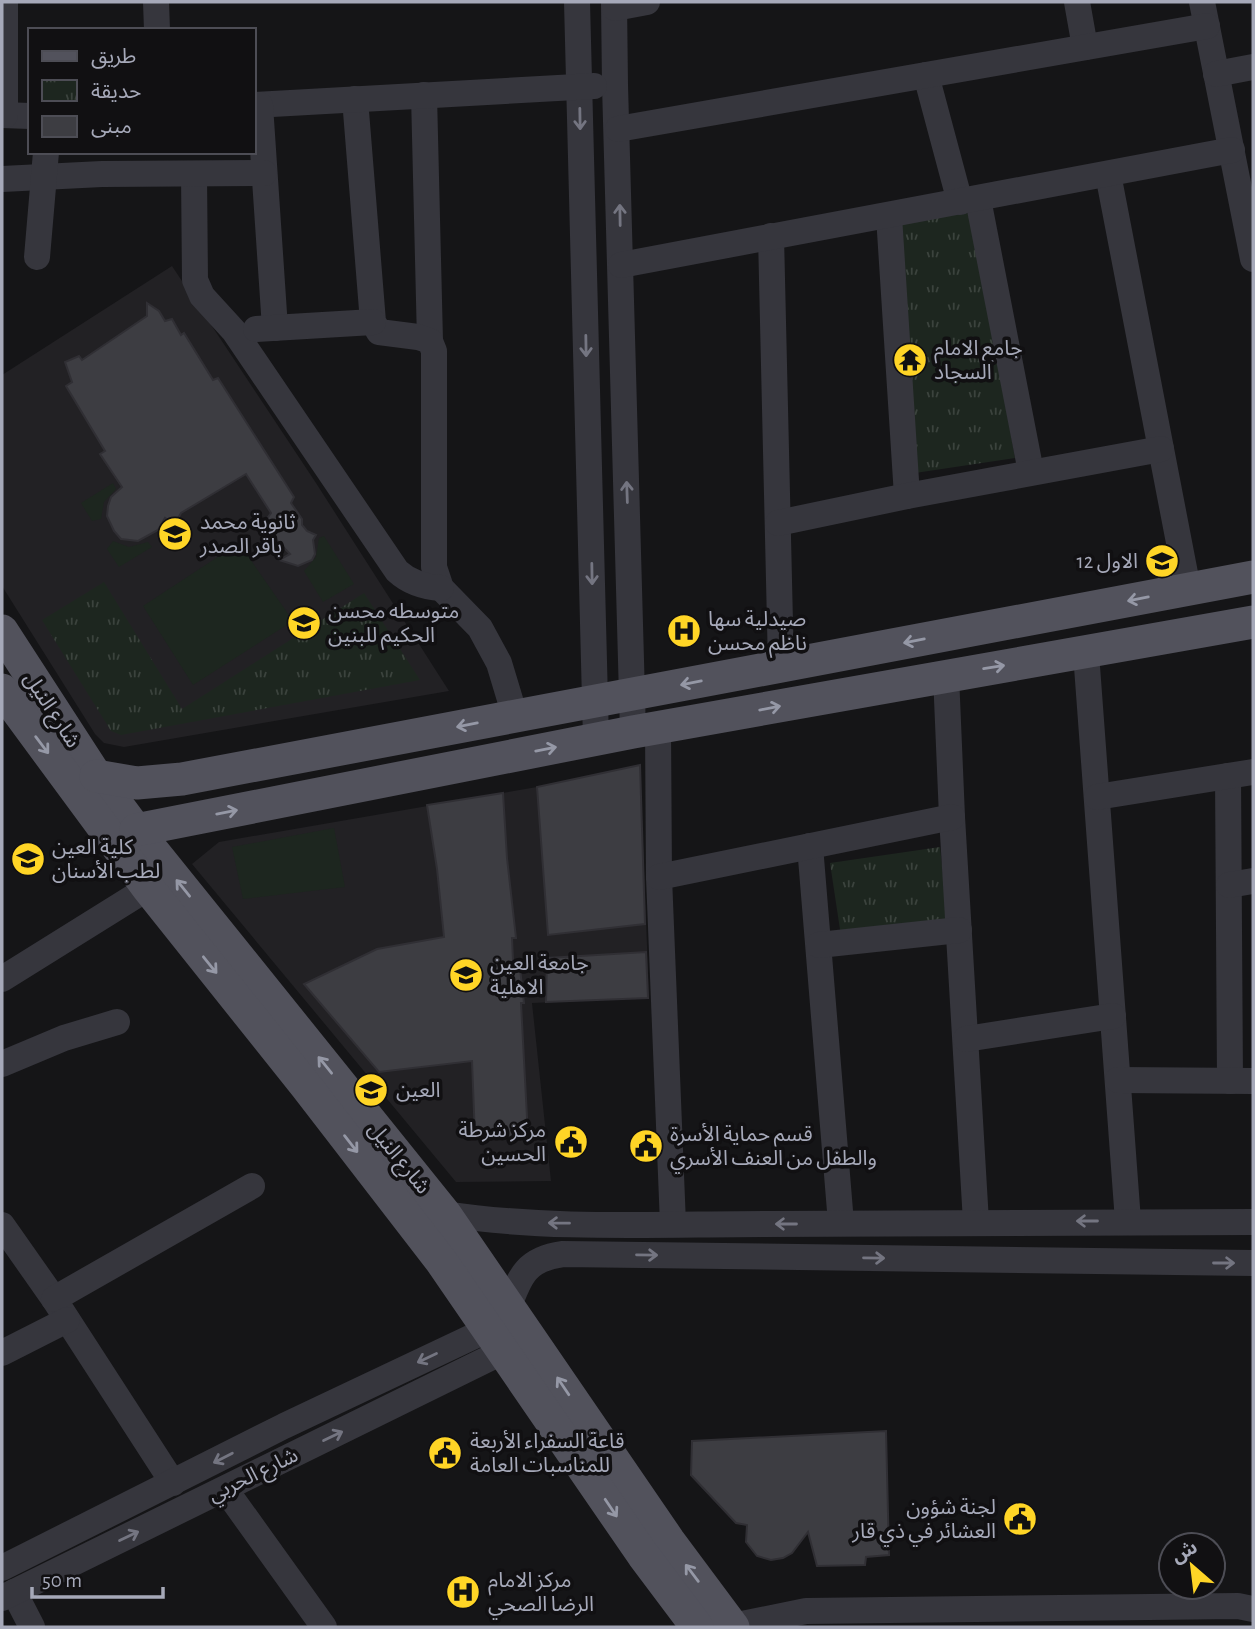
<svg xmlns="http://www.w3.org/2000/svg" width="1255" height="1629" font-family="'Alegreya Sans','Noto Sans Arabic',sans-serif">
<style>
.built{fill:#222124}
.grass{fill:#1d261f}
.park{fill:url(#park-tufts)}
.building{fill:#3d3d42;stroke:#302f34;stroke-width:2}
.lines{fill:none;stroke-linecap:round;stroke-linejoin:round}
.minor{stroke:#36363d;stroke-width:26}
.major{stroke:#52525c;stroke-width:33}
.oneway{stroke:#747581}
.oneway2{stroke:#9598a6}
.labels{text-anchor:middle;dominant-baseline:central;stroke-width:7;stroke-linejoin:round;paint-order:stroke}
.poi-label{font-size:21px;fill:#a6a9b9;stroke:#111012;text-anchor:start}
.street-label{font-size:21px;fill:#a6a9b9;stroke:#111012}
</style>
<defs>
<pattern id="park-tufts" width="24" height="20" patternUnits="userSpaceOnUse" patternTransform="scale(1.75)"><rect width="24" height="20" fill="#1d261f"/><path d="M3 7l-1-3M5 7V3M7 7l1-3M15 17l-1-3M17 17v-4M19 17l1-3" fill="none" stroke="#3b433d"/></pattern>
</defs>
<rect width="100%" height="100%" fill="#151517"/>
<g class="built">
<polygon points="172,266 316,483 449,691 124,747 104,743 95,734 2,586 2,375"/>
<polygon points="640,765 649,998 532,1003 551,1181 456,1182 192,864 219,842 537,787"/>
</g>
<g class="grass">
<polygon points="113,483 116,489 104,502 101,519 92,521 81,503"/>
<polygon points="324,536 354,584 323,602 304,571 316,557 319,538"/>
<polygon points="113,541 129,547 148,542 152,547 119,567 107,549"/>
<polygon points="239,543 293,621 193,685 143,606"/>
<polygon points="334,828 345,887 243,899 232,847"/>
</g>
<g class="park">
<polygon points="971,211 1015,458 915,473 900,223"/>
<polygon points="104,582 182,709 364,593 420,680 121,735 111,731 42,620"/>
<polygon points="940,847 948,924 841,936 830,863"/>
</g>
<g class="building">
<polygon points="147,303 159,311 165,321 172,319 181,335 184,333 213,380 218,378 294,497 291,503 302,519 302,525 307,531 316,535 313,540 315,554 312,560 298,566 279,560 290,554 266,529 266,520 271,513 246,474 181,513 175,524 165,518 158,530 138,541 121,539 114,531 107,516 108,506 111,497 122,487 100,454 105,451 66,386 72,382 65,362 79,356 82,360 147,316"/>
<polygon points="640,765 645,924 548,935 537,787"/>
<polygon points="503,793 507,858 516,938 512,938 513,960 519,960 524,1003 521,1003 528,1136 475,1138 472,1061 379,1072 304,984 377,949 444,937 437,869 427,805"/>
<polygon points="646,952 648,998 546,1002 547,958"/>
<polygon points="886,1431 889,1555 866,1557 865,1565 817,1566 808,1532 792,1553 783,1558 771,1560 757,1556 746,1542 747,1525 736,1523 691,1475 692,1441"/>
</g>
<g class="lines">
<g class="minor">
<polyline points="156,2 157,30"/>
<polyline points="577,2 596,739"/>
<polyline points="614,2 615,85 633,732"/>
<polyline points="1077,2 1085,47"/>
<polyline points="1202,2 1253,259"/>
<polyline points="615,8 647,2"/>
<polyline points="1216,74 1253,67"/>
<polyline points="926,75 960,202"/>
<polyline points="424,95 430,341"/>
<polyline points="355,99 373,322 379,332 418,337 430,341 434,351 434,567 441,588 480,628 499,663 515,716"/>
<polyline points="254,105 594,86"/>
<polyline points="260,105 275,328"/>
<polyline points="2,115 30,116"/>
<polyline points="5,115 5,2"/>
<polyline points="618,129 1207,26"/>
<path d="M194 174 195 280 202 296 234 331 397 571C410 583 424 587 441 588"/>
<polyline points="1108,174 1188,589"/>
<polyline points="2,179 102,174 264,173"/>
<polyline points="978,199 1031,472"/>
<polyline points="889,216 907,496"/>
<polyline points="771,236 781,666"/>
<polyline points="37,257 46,152"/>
<polyline points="621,265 1232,150"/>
<polyline points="256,329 373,322"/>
<polyline points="778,523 907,496 1161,449"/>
<polyline points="1086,653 1128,1221"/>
<polyline points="946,675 952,817 976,1222"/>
<polyline points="658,728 659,877 673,1224"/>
<polyline points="1228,776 1230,1081"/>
<polyline points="1097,797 1253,772"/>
<polyline points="810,846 841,1223"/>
<polyline points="659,877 952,817"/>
<polyline points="1229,885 1253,881"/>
<polyline points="819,945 959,930"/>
<polyline points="2,979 148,888"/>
<polyline points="966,1039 1113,1016"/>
<polyline points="2,1064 64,1038 117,1022"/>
<polyline points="1118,1080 1253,1081"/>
<path d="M445 1214C550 1230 660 1224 767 1224 929 1223 1091 1222 1253 1222"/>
<polyline points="2,1225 54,1299 173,1483"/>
<polyline points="54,1299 252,1186"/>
<path d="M509 1306C520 1275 527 1259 563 1254L1253 1263"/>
<polyline points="2,1353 67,1320"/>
<polyline points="225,1489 324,1627"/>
<polyline points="2,1568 284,1426 489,1329"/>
<polyline points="14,1592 32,1627"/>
<polyline points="2,1598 504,1351"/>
<polyline points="732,1626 806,1611 1238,1606 1253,1609"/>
</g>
<g class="major">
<polyline points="2,631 96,776 136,830 445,1214 669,1541 733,1627"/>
<polyline points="2,690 148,888 306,1086 441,1261 643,1555 697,1627"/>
<polyline points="96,776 137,783 182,779 1253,577"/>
<polyline points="136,830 633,732 1253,622"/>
</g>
</g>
<defs><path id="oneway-shaft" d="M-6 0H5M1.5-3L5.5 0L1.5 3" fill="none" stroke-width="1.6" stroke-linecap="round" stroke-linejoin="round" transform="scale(1.75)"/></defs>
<g class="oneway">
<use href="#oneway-shaft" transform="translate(580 119) rotate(89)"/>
<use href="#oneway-shaft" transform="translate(620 215) rotate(-91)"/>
<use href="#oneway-shaft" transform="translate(586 346) rotate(89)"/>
<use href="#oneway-shaft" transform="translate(627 492) rotate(-92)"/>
<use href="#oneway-shaft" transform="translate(592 574) rotate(89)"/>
<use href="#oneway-shaft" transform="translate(1087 1221) rotate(180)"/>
<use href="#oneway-shaft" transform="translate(559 1223) rotate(-179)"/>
<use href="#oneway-shaft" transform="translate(786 1224) rotate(180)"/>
<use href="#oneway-shaft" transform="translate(647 1255) rotate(1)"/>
<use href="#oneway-shaft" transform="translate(874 1258) rotate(1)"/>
<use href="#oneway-shaft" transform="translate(1224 1263)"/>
<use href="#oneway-shaft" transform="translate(427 1358) rotate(155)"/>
<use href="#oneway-shaft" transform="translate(333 1436) rotate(-26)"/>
<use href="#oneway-shaft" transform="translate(223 1458) rotate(153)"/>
<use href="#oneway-shaft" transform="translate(129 1536) rotate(-26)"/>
</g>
<g class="oneway2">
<use href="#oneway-shaft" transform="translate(1138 599) rotate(169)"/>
<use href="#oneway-shaft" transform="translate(914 641) rotate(169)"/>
<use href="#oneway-shaft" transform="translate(994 667) rotate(-9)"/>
<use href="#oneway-shaft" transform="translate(691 683) rotate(169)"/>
<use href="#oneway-shaft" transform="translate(770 708) rotate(-11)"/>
<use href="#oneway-shaft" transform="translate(467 725) rotate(169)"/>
<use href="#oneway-shaft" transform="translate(42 745) rotate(53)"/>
<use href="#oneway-shaft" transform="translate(546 749) rotate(-11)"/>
<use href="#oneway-shaft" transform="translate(227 812) rotate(-11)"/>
<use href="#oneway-shaft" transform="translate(183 888) rotate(-129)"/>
<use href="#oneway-shaft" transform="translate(210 965) rotate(51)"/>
<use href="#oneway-shaft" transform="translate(325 1065) rotate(-129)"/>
<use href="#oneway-shaft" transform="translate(351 1144) rotate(52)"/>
<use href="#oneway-shaft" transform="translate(563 1386) rotate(-124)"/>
<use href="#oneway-shaft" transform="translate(611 1508) rotate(56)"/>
<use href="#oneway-shaft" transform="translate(692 1573) rotate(-127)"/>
</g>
<defs>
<g id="temple-disc" transform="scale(1.75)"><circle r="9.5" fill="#ffd526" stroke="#111012"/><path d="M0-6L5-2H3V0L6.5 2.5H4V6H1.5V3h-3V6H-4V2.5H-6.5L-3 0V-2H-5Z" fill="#111"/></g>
<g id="school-disc" transform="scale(1.75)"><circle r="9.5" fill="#ffd526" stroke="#111012"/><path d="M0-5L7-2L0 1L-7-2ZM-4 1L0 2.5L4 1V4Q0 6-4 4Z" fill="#111"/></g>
<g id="hospital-disc" transform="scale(1.75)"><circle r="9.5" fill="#ffd526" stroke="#111012"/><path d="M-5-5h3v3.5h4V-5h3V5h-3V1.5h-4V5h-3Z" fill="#111"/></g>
<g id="university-disc" transform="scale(1.75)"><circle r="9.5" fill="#ffd526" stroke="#111012"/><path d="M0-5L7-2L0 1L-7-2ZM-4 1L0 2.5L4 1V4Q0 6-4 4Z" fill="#111"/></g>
<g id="civic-disc" transform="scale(1.75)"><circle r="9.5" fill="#ffd526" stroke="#111012"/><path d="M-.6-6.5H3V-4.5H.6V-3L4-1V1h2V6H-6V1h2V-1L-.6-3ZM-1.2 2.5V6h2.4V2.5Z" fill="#111"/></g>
</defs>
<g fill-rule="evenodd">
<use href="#temple-disc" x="910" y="360"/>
<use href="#school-disc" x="175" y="534"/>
<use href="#school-disc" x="1162" y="561"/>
<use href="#school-disc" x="304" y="623"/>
<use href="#hospital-disc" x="684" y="631"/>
<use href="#university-disc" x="28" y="859"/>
<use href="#university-disc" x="466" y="975"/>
<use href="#university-disc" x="371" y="1090"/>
<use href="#civic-disc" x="571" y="1142"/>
<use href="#civic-disc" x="646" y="1146"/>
<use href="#civic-disc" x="445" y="1453"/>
<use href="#civic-disc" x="1020" y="1519"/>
<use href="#hospital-disc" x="463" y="1592"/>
</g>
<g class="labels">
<g class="poi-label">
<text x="934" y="348">جامع الامام<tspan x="934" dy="24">السجاد</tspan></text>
<text x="200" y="522">ثانوية محمد<tspan x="200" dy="24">باقر الصدر</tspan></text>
<text x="1138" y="561" text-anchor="end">الاول 12</text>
<text x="328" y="611">متوسطه محسن<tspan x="328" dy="24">الحكيم للبنين</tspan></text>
<text x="708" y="619">صيدلية سها<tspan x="708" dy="24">ناظم محسن</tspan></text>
<text x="52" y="847">كلية العين<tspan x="52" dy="24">لطب الأسنان</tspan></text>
<text x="490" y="963">جامعة العين<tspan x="490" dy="24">الاهلية</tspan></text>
<text x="396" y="1090">العين</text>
<text x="546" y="1130" text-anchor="end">مركز شرطة<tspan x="546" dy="24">الحسين</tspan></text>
<text x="670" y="1134">قسم حماية الأسرة<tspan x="670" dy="24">والطفل من العنف الأسري</tspan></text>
<text x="470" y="1441">قاعة السفراء الأربعة<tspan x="470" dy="24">للمناسبات العامة</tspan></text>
<text x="996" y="1507" text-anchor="end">لجنة شؤون<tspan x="996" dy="24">العشائر في ذي قار</tspan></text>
<text x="488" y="1580">مركز الامام<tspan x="488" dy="24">الرضا الصحي</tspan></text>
</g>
<g class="street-label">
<text transform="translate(52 710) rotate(57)">شارع النيل</text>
<text transform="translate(399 1158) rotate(51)">شارع النيل</text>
<text transform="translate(253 1475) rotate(-26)">شارع الحربي</text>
</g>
</g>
<rect width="1255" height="1629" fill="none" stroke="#a6a9b9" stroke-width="7"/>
<rect x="28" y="28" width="228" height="126" fill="#111012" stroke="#4d4d55" stroke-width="2"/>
<rect x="42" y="51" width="35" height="10" fill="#52525c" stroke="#4d4d55" stroke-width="2"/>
<text x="91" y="63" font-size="21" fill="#a6a9b9">طريق</text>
<rect x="42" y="80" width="35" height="21" fill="url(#park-tufts)" stroke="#4d4d55" stroke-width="2"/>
<text x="91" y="98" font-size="21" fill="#a6a9b9">حديقة</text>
<rect x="42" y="116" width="35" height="21" fill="#3d3d42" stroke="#4d4d55" stroke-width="2"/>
<text x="91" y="133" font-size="21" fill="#a6a9b9">مبنى</text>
<g transform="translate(1192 1566) rotate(332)"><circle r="33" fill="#111012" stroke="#4d4d55" stroke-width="2"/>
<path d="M0-5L12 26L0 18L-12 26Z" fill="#ffd526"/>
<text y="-10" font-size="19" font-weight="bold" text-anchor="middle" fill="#a6a9b9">ش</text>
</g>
<path d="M32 1587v10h131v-10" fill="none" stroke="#a6a9b9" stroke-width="3.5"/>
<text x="42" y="1587" font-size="21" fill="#a6a9b9" stroke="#111012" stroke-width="5" paint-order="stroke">50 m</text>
</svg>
